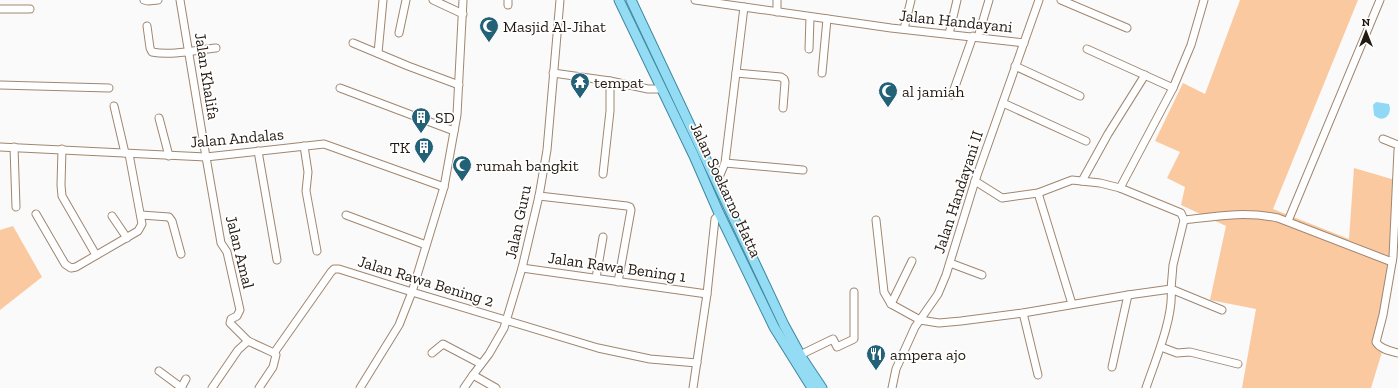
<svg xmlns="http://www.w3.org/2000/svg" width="1398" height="388" font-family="'Zilla Slab',serif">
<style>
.green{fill:#fbc99f}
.water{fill:#8fd9f7}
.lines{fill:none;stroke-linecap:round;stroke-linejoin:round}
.minor-casing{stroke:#a08670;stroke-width:9}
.major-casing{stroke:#3e88a0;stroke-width:11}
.minor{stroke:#fff;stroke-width:7}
.major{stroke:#94dbf4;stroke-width:9}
.labels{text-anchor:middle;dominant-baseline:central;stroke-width:3.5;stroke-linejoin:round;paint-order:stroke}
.street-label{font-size:16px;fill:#241a11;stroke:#fff}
.poi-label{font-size:16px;fill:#241a11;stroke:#fff;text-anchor:start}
</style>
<rect width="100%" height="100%" fill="#fafafa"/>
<g class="green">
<polygon points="1240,0 1358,0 1273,209 1349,239 1354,168 1395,180 1390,255 1374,345 1377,349 1382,352 1371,388 1242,388 1256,309 1210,300 1226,226 1181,205 1185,187 1167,178 1180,152 1155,141 1183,83 1205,94"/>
<polygon points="13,226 42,277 0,310 0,230"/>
</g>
<path class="water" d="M1376 102 1389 104C1393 115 1383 124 1374 115L1373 105Z"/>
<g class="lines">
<g class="minor-casing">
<g id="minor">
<polyline points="144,0 148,1 158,0"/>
<polyline points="180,0 206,157 221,243 227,252 240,310 237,316 231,319 230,323 248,341"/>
<polyline points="433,0 463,14"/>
<polyline points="695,0 891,28 1024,43"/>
<polyline points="777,0 777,12"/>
<polyline points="1061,0 1127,28"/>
<polyline points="508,5 508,0"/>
<polyline points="0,9 30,9"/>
<path d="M147 26 150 48 152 52C171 56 197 50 216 48"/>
<polyline points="904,29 911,0"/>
<polyline points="399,33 406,0"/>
<polyline points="949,34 957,0"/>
<polyline points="978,37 989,0"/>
<polyline points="353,43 408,66 459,85"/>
<polyline points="809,49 810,17"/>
<polyline points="1087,49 1173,88"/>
<polyline points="378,53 383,0"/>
<polyline points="1015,66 1080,96"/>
<polyline points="553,73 610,81 648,89 662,89"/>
<polyline points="736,73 781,77 784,79 785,82 783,108"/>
<polyline points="822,73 827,19"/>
<polyline points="0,85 109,88"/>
<polyline points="340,88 454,131"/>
<polyline points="952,95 973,36"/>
<polyline points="1003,103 1086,141"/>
<polyline points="114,106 125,153"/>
<polyline points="159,118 169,156"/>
<polyline points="1383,139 1398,145"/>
<polyline points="304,146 308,172 306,191 317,251"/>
<polyline points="0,147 206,157 324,144 444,187"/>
<polyline points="14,147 16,207"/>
<polyline points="62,149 61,185 62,196 96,255"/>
<path d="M1398 150 1393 257 1383 315 1376 342C1380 349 1390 351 1398 353"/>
<polyline points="258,151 277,260"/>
<polyline points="725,163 803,170"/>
<polyline points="603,174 610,111 610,81"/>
<polyline points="1082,181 1108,134 1145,75"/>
<polyline points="717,182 725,163 744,7"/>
<polyline points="1120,188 1173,88 1191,45 1204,0"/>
<polyline points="1038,193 1072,304"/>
<polyline points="539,196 627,206 630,207 631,210 618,282"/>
<polyline points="36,214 65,264 71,268 76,267 138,231 142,224 129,154"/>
<polyline points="141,215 169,217 172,221 181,254"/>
<polyline points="346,215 426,245"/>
<polyline points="112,216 127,238"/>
<polyline points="876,220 884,292 891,304 920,320 939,323 961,321 1023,313 1128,295 1171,289 1173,265 1184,220 1181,213 1120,188 1100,183 1072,180 1038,193 1002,198 975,181"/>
<path d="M1184 220C1217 216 1245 211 1278 218L1392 262"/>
<polyline points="1288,221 1380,0"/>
<polyline points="950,263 982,275"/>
<polyline points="522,268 707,294"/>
<polyline points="596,278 603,237"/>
<polyline points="891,304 912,261"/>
<polyline points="1023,313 1038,375"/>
<polyline points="1161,347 1177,353 1190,352 1238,364"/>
<polyline points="432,353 443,344 481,364"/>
<polyline points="800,355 833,339 837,347 854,339 854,292"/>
<polyline points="1112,367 1128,295"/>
<polyline points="159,371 182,388"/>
<polyline points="473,375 496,388"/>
<polyline points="181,388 186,379"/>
<polyline points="212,388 238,350 248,341 274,353 331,272 334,269 339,269 412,292 598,348 650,359 697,363"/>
<polyline points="259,388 273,367 276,355 274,353"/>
<polyline points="360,388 399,325 412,292 444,187 457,115 463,0"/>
<polyline points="464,388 473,375 489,354 504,328 522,268 539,196 547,150 560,0"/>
<polyline points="693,388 707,294 715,219 720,214"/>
<polyline points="892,388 896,369 915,327 938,294 946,275 975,181 1039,0"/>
<path d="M1146 388C1155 361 1174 317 1171 289L1222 310"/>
</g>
</g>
<g class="major-casing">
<g id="major">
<polyline points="619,0 694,156 718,211 774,327 812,388"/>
<polyline points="631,0 784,325 802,358 822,388"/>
</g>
</g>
<use href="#minor" class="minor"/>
<use href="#major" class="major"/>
</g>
<defs>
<g id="mosque-pin" transform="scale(1)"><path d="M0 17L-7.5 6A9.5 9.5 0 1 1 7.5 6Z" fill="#236177" stroke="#fff"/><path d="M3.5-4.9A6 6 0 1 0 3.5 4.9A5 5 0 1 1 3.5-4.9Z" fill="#fff"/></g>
<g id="temple-pin" transform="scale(1)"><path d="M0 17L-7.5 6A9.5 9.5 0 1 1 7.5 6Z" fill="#236177" stroke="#fff"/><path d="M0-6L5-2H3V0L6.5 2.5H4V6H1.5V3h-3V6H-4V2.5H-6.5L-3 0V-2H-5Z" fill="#fff"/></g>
<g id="building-pin" transform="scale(1)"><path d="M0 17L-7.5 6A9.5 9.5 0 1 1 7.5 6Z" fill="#236177" stroke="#fff"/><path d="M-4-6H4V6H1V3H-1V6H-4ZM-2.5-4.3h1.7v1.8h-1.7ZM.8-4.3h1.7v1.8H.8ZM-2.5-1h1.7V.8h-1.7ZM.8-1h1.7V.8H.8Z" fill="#fff"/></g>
<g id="restaurant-pin" transform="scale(1)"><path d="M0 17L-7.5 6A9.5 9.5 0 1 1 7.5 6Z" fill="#236177" stroke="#fff"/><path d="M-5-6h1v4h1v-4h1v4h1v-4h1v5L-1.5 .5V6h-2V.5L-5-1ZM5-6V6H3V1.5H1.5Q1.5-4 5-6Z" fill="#fff"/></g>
</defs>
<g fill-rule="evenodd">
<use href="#mosque-pin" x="489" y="26"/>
<use href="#temple-pin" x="580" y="82"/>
<use href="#mosque-pin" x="888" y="91"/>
<use href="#building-pin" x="421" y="117"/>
<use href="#building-pin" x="424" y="147"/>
<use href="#mosque-pin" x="462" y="165"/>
<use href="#restaurant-pin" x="876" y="354"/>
</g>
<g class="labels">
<g class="street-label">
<text transform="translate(956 21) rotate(6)">Jalan Handayani</text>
<text transform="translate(207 76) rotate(81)">Jalan Khalifa</text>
<text transform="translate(237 138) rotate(-5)">Jalan Andalas</text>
<text transform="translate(726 190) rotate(65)">Jalan Soekarno Hatta</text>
<text transform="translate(958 192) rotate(-72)">Jalan Handayani II</text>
<text transform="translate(518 222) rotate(-78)">Jalan Guru</text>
<text transform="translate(240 252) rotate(76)">Jalan Amal</text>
<text transform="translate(617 267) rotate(8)">Jalan Rawa Bening 1</text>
<text transform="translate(426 281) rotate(17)">Jalan Rawa Bening 2</text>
</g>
<g class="poi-label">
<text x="503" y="26">Masjid Al-Jihat</text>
<text x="594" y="82">tempat</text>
<text x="902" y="91">al jamiah</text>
<text x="435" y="117">SD</text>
<text x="410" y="147" text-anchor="end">TK</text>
<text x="476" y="165">rumah bangkit</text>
<text x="890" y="354">ampera ajo</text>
</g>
</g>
<g transform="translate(1366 32)" stroke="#ffffff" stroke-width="3" paint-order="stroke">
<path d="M0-3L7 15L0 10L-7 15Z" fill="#241a11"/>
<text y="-6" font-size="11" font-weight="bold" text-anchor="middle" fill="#241a11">N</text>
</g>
</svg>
